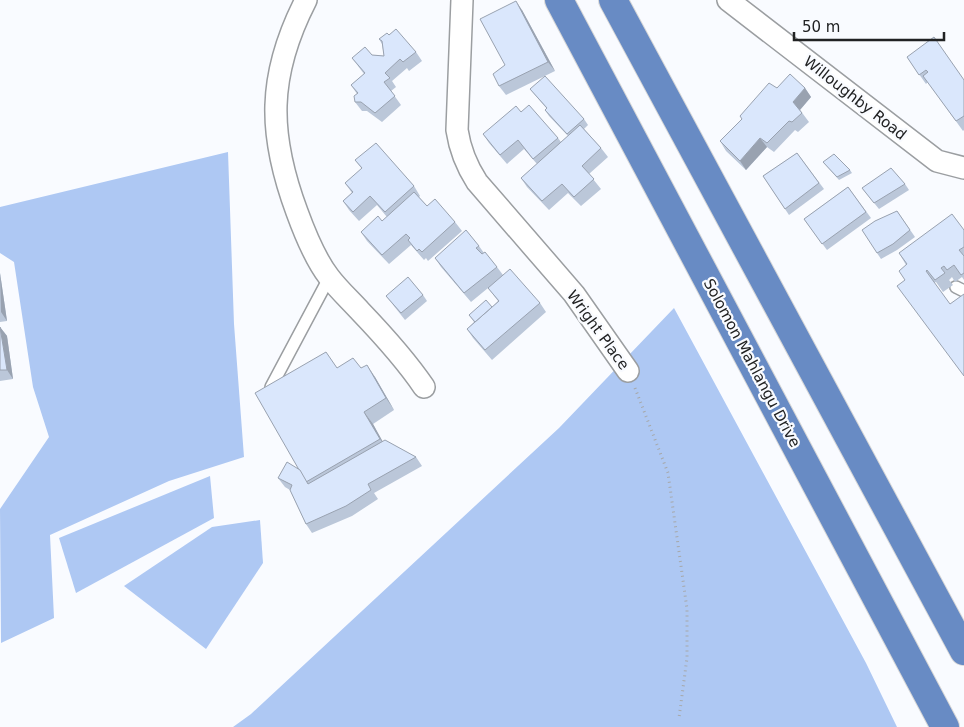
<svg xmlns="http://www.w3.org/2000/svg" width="964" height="727" font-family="'DejaVu Sans',sans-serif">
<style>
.green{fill:#aec8f3}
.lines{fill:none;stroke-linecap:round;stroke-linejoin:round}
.lane-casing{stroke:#9b9ea1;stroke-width:14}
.street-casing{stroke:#9b9ea1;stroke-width:24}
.highway-casing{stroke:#d7d7d7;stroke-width:30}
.path{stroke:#a6a8aa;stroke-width:3;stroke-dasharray:1 4;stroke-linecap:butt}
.lane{stroke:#fff;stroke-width:11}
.street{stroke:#fff;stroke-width:21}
.highway{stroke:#688bc4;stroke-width:28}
.wall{fill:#bbc7d9}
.shaded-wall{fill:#99a2b0}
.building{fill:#dae7fc;stroke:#99a2b0}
.labels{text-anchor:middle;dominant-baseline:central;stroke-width:4.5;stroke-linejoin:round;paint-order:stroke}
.street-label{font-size:15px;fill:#212223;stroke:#f9fbff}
</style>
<rect width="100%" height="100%" fill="#f9fbff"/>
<g class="green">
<polygon points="228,152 234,324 244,457 169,481 50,535 54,618 1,643 0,509 49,437 33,387 14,262 0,253 0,207"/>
<polygon points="674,308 866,663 897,727 233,727 251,714 559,428"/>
<polygon points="210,476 214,518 76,593 59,538"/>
<polygon points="260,520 263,563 206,649 124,586 212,527"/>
</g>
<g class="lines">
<g class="lane-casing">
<g id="lane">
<polyline points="956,287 964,291"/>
<polyline points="271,387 329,278"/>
</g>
</g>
<g class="street-casing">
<g id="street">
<path d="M306 0C267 76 268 134 297 212 305 234 315 259 329 277 338 289 350 300 360 311 383 335 405 359 424 387"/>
<path d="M462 0 457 130C460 150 466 165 477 182L574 294 628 371"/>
<polyline points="728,0 937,161 964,168"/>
</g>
</g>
<g class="highway-casing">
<g id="highway">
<polyline points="559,0 945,727"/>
<polyline points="613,0 964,651"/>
</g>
</g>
<polyline class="path" points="635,388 668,473 687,609 687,658 679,718"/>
<use href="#lane" class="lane"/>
<use href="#street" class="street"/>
<use href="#highway" class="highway"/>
</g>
<g class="wall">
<polygon points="522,10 555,71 506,95 499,86"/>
<polygon points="389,35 416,52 422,61 409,71 407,68 392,81 396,87 391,91 401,105 382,122 367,111 362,111 355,102 357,94 351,85 364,74 352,58 372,55 384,56 382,44 379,39"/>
<polygon points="907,57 964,80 964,130 963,131 928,82 926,84"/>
<polygon points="805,88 811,97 800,110 809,122 798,132 795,130 774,152 767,147 746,170 726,151 720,141"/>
<polygon points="530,89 584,119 588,125 584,129 601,148 608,157 589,174 601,189 581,206 568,193 549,210 527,187 521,178 537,164 524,149 507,164 489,143 483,134 521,112 558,138 561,142 568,136 549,116 545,110 547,109 535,95"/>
<polygon points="797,153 824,189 789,215 763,176"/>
<polygon points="355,160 414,186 420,196 419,197 427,206 455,222 462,231 428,261 426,258 424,260 411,245 389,264 367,241 361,232 382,221 387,217 377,205 359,221 349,210 343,201 352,193 345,183 362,169"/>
<polygon points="823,162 850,170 852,173 839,180"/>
<polygon points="905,184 909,190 879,209 862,188"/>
<polygon points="848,187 871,218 827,250 804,219"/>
<polygon points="897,211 915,237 897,250 881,259 877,253"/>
<polygon points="963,229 964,229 964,280 962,277 955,282 952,277 949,280 953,285 943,292 936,282 934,283 964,376 905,280 906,265 899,253"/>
<polygon points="479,246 484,253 497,267 503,275 540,303 546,312 492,360 473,338 467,329 474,322 469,315 492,307 498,301 488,288 471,302 441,267 435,258"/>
<polygon points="0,273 7,321 0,322"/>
<polygon points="423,295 427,301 405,320 386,296"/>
<polygon points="0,327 7,336 13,379 0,381"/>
<polygon points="337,368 361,368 375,377 394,410 373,424 382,441 416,457 422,466 374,493 378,499 352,516 312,533 306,524 290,490 285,487 278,478 300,470"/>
</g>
<g class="shaded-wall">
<polygon points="516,1 522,10 555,71 548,62"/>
<polygon points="805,88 811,97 799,111 793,102"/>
<polygon points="760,138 767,147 746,170 740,161"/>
<polygon points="0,273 7,321 1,312"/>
<polygon points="0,327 7,336 13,379 7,370"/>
<polygon points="367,365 375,377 394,410 386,398"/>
<polygon points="364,412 373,424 388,451 380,439"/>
</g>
<g class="building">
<polygon points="516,1 548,62 499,86 493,74 505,65 480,19"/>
<polygon points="396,29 416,52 403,62 400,59 385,73 390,78 384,82 395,96 375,113 361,102 355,102 354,96 358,93 351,85 365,73 352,58 365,47 372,55 384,56 382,41 379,39 387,33 389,35"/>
<polygon points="934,37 964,80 964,116 956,121 923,76 928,72 926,70 919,75 907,57"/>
<polygon points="790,74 805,88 793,102 802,113 792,122 789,121 767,143 760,138 740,161 720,141 742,119 740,116 769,83 777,88"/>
<polygon points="545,76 584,119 567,134 545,110 547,108 530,89"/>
<polygon points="529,105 558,138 533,159 518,140 500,155 483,134 516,106 521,112"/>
<polygon points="580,125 601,148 582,166 594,179 574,197 562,184 542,201 521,178"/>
<polygon points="376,143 414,186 385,212 370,196 353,212 343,201 353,192 345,183 362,168 355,160"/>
<polygon points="797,153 819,183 785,209 763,176"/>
<polygon points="834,154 850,170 837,177 823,162"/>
<polygon points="891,168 905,184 874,203 862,188"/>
<polygon points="848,187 866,212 822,244 804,219"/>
<polygon points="414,192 427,206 435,199 455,222 422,252 419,249 417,251 408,240 410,238 406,234 382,255 361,232 378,216 382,221"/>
<polygon points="897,211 910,230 893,244 877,253 862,230 875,221"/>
<polygon points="952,214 964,230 964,247 959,250 964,256 964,273 961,275 954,265 947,270 944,266 941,268 945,273 935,280 927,270 926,271 950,304 964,294 964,376 897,286 905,280 899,271 907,264 899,253"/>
<polygon points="466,230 479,246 476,248 482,254 485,252 497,267 464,293 435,258"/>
<polygon points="510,269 540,303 485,350 467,329 499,301 488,288"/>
<polygon points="408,277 423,295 401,313 386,296"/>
<polygon points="486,300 492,307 475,322 469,315"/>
<polygon points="0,327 7,370 0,370"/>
<polygon points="326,352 337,368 353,358 361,368 367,365 386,398 364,412 380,439 306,482 255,393"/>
<polygon points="385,440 416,457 368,484 371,490 346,506 306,524 290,490 292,485 278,478 287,462 300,470 308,484"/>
</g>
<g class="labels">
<g class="street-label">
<text transform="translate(855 98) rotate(38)">Willoughby Road</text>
<text transform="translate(598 330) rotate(54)">Wright Place</text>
<text transform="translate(752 363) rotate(62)">Solomon Mahlangu Drive</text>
</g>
</g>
<path d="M794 32v8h150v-8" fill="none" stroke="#212223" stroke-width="2.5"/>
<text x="802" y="32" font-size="15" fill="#212223" stroke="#f9fbff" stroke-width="4" paint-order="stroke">50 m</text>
</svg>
